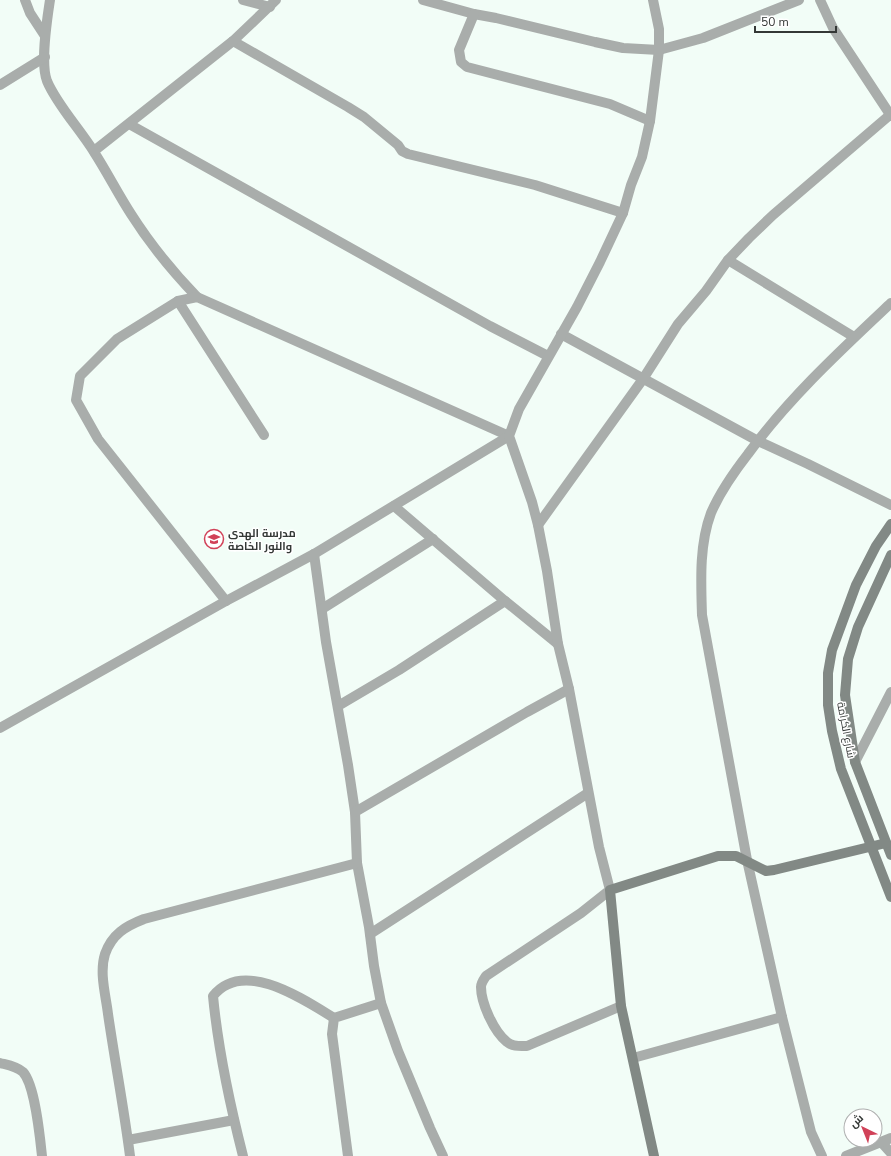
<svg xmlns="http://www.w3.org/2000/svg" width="891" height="1156" font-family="'Nunito Sans',Cairo,sans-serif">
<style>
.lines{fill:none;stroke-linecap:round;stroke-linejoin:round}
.street{stroke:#a9adab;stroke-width:10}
.secondary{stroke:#828985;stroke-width:10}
.labels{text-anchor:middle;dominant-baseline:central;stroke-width:3;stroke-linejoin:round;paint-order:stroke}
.poi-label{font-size:11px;font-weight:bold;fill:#343836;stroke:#fff;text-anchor:start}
.street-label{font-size:11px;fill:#343836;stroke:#fff}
</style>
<rect width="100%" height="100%" fill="#f2fdf7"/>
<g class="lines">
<g class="street">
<polyline points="25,0 30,13 45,36"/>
<path d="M50 0C47 20 40 63 47 81 57 105 80 129 94 152 107 172 118 194 131 214 150 244 172 271 197 297"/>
<polyline points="243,0 270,7"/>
<polyline points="423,0 474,14 496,18 595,42 623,48 659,50 703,38 799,0"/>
<polyline points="820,0 833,28 891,116"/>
<polyline points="474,14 459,50 461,62 467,67 610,104 650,121"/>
<polyline points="233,41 348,107 364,117 398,145 402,151 408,154 535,185 623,213"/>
<polyline points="0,85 45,57"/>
<polyline points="129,124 490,326 548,356"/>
<polyline points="94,151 233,41 276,0"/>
<polyline points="728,260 854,337"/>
<polyline points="178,301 264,435"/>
<polyline points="561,334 758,441 808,464 891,505"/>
<polyline points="394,506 505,601 558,644"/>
<polyline points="538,525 643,379 678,324 706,291 728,260 749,238 773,215 891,114"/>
<polyline points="314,554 326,642 348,765 355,812 357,863 369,927 374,966 381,1003 398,1051 430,1128 443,1156"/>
<polyline points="226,601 98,439 76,400 80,376 117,339 178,301 197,297 509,436"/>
<polyline points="322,609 433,539"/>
<polyline points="338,706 399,670 505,601"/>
<polyline points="0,728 226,601 314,554 509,436"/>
<polyline points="855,762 891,692"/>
<polyline points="355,812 527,712 569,689"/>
<polyline points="370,934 588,793"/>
<path d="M621 1006 527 1046C520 1046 513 1047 507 1042 494 1032 481 1003 481 987 481 983 484 979 486 976L581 913 610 890 599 847 569 689 558 644 547 571 538 525 532 502 509 436 519 409 577 307 600 262 623 213 631 185 642 157 650 121 659 50V29L653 0"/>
<polyline points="633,1058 782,1017"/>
<path d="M0 1063C8 1065 16 1066 23 1072 35 1085 40 1137 42 1156"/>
<polyline points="128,1140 234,1120"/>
<polyline points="881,1142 891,1153"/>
<path d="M130 1156C124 1109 115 1062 108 1014 106 996 99 973 105 954 112 934 126 926 144 919L357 863"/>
<path d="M243 1156C230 1105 218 1048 213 996 243 958 303 999 334 1018"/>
<polyline points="348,1156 332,1034 334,1018 381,1003"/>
<path d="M822 1156 811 1132 782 1017 747 860 702 615C701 582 699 545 711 513 720 492 734 472 748 454 789 398 840 351 891 303"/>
<polyline points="846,1156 891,1138"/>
</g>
<g class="secondary">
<polyline points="891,524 876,546 856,585 832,650 828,673 828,705 832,731 841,769 891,897"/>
<polyline points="891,555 858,627 848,659 845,695 855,762 891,855"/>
<polyline points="654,1156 621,1006 610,890 718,856 736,856 766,871 774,870 886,843"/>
</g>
</g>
<defs>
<g id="school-ring" transform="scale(1)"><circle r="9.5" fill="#fff" stroke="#d14158" stroke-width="1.5"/><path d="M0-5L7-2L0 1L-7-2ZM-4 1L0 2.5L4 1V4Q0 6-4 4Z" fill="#d14158"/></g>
</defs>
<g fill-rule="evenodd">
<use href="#school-ring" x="214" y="539"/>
</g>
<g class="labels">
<g class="poi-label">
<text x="228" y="533">مدرسة الهدى<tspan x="228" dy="13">والنور الخاصة</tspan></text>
</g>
<g class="street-label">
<text transform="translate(846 730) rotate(79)">شارع الكرامة</text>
</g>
</g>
<g transform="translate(863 1128) rotate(317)"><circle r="19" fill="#ffffff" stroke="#aeafaf"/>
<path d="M0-3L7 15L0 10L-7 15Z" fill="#d14158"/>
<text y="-6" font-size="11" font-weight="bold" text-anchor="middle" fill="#343836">ش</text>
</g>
<path d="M755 26v6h81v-6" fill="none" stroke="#343836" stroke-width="2"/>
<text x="761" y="26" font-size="12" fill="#343836" stroke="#ffffff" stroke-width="3" paint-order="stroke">50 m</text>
</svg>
